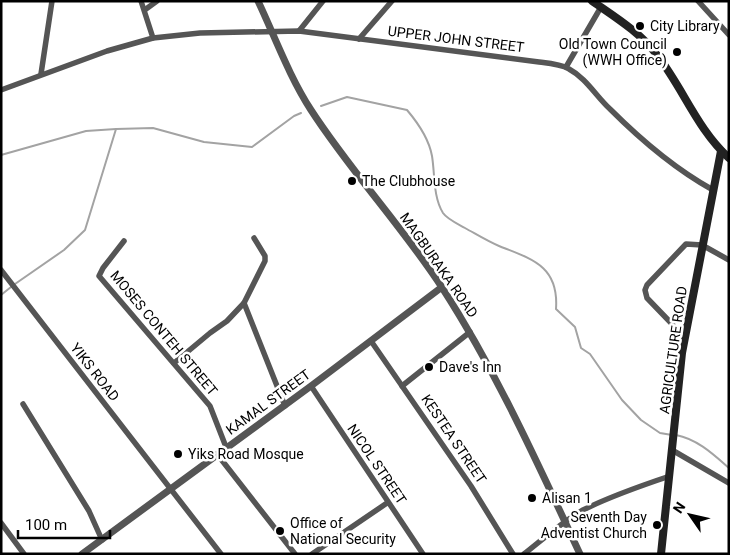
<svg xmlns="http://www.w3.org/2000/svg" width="730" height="555" font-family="Roboto,sans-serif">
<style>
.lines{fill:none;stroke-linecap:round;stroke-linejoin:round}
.stream{stroke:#a3a3a3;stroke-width:2}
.minor{stroke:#555;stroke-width:5.5}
.tertiary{stroke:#555;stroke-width:7}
.secondary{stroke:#222;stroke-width:8}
.poi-dot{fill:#000;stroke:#fff;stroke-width:2}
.labels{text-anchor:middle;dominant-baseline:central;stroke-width:5;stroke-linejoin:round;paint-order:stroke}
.poi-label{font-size:14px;fill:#000;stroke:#fff;text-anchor:start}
.street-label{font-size:14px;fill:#000;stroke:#fff}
</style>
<rect width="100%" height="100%" fill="#fff"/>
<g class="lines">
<g class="stream">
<path d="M321 106 347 97 407 110C418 123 429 139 432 156 435 174 433 197 443 213 447 219 458 224 465 228 476 234 487 241 499 246 532 259 559 266 556 309L575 327 581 348 590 354 622 400 641 420 660 433 672 435"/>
<polyline points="1,155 86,131 116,129 153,128 204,142 252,147 294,116 301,113"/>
<polyline points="15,284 64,250 85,230 116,129"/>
<polyline points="1,295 11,287"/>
<path d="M676 435C697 439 713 454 729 468"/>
</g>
<g class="minor">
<polyline points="141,1 153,38"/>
<polyline points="698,1 729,35"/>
<polyline points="146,9 157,1"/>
<polyline points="299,31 323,1"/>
<polyline points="359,39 392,1"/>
<polyline points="566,67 601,7"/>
<polyline points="41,74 52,1"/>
<path d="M1 90 107 51 153 38 200 33 299 31 539 62C548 63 561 64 569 69 586 78 596 96 610 109 641 140 675 169 713 190"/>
<polyline points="124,241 103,268 99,276 210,406 226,447"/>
<polyline points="1,270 221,554"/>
<polyline points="244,303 285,406"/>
<polyline points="673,325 647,298 645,290 647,285 686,244 702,245 729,260"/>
<polyline points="371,341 471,486 513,554"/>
<polyline points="174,363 210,333 227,321 244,303 265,261 265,256 254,238"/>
<polyline points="311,386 423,554"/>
<polyline points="402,386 470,332"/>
<polyline points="23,404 89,511 102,540"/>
<polyline points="672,450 729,483"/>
<polyline points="217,454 295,554"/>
<polyline points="1,523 24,554"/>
<polyline points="312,554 387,503"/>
<path d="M524 554C543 539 562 522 583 510 611 496 640 486 670 476"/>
</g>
<g class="tertiary">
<path d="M258 1C275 37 289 76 311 110 351 172 403 227 443 289 497 373 538 464 580 554"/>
<polyline points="82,554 311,386 442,287"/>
</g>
<g class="secondary">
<path d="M592 1C615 17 641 33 657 55 683 88 697 129 729 158"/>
<polyline points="661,554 682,353 721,151"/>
</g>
</g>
<g class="poi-dot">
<circle cx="640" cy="26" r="5"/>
<circle cx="677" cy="52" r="5"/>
<circle cx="352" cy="181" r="5"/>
<circle cx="429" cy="367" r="5"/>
<circle cx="178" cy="454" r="5"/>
<circle cx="532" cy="498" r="5"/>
<circle cx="657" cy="525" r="5"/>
<circle cx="280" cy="531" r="5"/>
</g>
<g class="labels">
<g class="poi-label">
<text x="650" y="26">City Library</text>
<text x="667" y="44" text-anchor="end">Old Town Council<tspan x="667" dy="16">(WWH Office)</tspan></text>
<text x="362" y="181">The Clubhouse</text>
<text x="439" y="367">Dave's Inn</text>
<text x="188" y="454">Yiks Road Mosque</text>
<text x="542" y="498">Alisan 1</text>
<text x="647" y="517" text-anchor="end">Seventh Day<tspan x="647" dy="16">Adventist Church</tspan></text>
<text x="290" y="523">Office of<tspan x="290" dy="16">National Security</tspan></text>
</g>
<g class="street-label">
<text transform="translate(456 39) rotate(7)">UPPER JOHN STREET</text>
<text transform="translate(439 265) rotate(55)">MAGBURAKA ROAD</text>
<text transform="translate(164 333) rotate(50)">MOSES CONTEH STREET</text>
<text transform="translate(673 350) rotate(-82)">AGRICULTURE ROAD</text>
<text transform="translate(95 372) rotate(52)">YIKS ROAD</text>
<text transform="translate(268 402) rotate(-36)">KAMAL STREET</text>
<text transform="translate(454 439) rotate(56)">KESTEA STREET</text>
<text transform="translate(377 464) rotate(56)">NICOL STREET</text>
</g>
</g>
<rect width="730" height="555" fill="none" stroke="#000000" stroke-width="5"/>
<g transform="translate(690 515) rotate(304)" stroke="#ffffff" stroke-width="4" paint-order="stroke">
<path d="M0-4L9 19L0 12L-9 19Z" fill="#000000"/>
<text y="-8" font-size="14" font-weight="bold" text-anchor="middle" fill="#000000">N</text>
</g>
<path d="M18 530v8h92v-8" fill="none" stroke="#000000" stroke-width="2.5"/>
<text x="25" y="530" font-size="15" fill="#000000" stroke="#ffffff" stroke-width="4" paint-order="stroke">100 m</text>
</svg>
